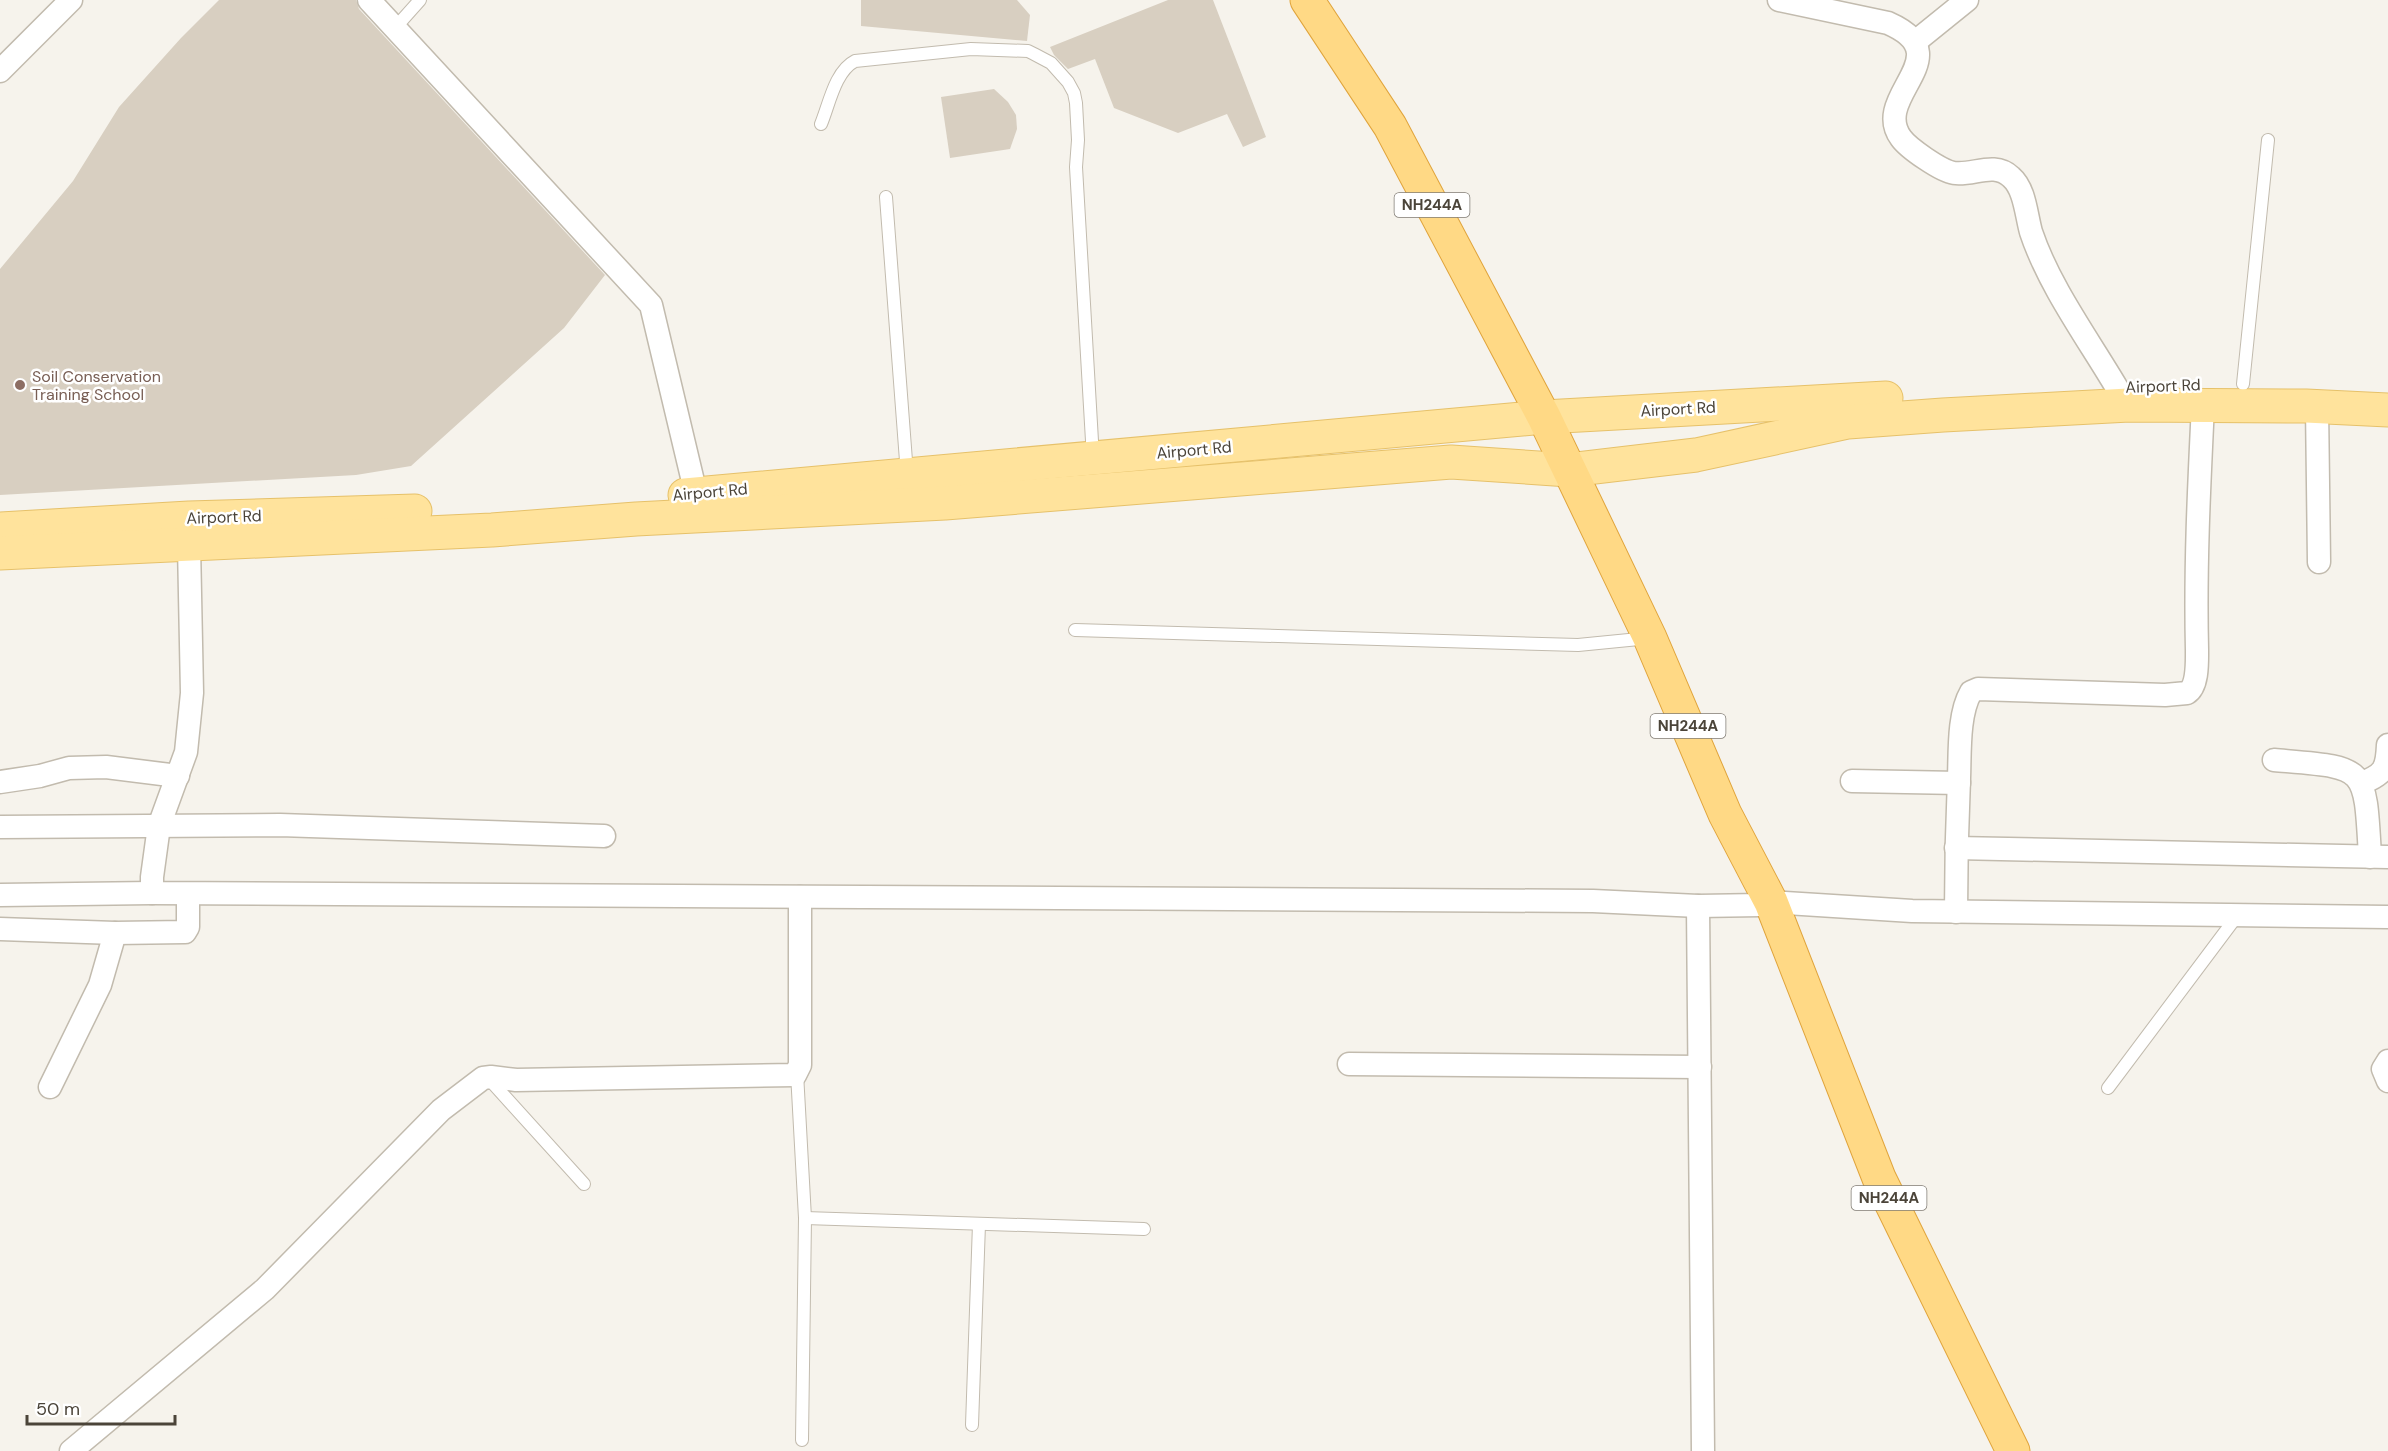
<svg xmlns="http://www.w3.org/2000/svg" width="2388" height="1451" font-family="'DM Sans',sans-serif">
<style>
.building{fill:#d8cfc1}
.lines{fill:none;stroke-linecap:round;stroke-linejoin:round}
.service-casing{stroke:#c2bbae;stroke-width:14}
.minor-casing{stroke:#c2bbae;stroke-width:25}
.primary-casing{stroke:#e6c16a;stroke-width:35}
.trunk-casing{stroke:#e0a43c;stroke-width:35}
.service{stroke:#fff;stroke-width:12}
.minor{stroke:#fff;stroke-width:22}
.primary{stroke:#ffe39c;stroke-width:33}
.trunk{stroke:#ffd985;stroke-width:33}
.education-dot{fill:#8d6e63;stroke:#fff;stroke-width:2}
.labels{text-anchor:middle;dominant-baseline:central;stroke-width:5;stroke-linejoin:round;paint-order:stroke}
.shield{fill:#fff;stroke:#817c74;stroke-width:1.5}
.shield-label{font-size:15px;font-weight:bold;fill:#4b4439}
.education-label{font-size:16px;fill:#785e54;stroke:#fff;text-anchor:start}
.street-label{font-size:16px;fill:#4b4439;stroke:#fff}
</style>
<rect width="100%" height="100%" fill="#f6f3ec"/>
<g class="building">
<polygon points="219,0 356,0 359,9 605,275 564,328 411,466 356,475 0,495 0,269 73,181 119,107 181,38"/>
<polygon points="861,0 1017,0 1030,15 1027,41 861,26"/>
<polygon points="1168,0 1213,0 1266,137 1243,147 1227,114 1178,133 1114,108 1095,59 1068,69 1054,55 1050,47"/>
<polygon points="994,89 1008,102 1016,115 1017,129 1010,149 950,158 941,97"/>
</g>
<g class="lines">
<g class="service-casing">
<g id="service">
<polyline points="395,28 420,0"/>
<path d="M821 124C829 105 835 71 855 61L971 49 1028 51 1034 54 1051 63 1068 82 1074 93 1076 103 1078 140 1076 167 1093 458"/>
<polyline points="886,197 907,474"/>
<polyline points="2243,384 2268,140"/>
<polyline points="1075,630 1578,645 1649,638"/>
<polyline points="797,1073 805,1218 802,1440"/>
<polyline points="489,1079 584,1184"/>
<polyline points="2108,1088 2237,916"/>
<polyline points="805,1218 1144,1229"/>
<polyline points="972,1425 979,1224"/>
</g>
</g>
<g class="minor-casing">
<g id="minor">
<polyline points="369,0 651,305 696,494"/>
<path d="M1779 0 1888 23C1963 56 1870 96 1901 138 1908 148 1941 171 1954 173 1973 176 1994 161 2011 177 2025 189 2026 214 2031 232 2049 286 2088 339 2117 388"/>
<polyline points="1915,42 1967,0"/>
<polyline points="0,71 71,0"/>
<polyline points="2317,406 2319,562"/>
<polyline points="189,545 192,693 186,752 159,826 152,877 152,893 1593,901 1698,906 1761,905 1771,902 1912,911 2388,917"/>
<path d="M2274 760C2367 768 2365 763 2370 857"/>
<polyline points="1852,781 1959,783"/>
<polyline points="0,782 40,776 69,768 106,767 178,776"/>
<path d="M2362 783C2384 774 2387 769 2388 745"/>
<polyline points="0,827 280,825 604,836"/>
<polyline points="1956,848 2388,857"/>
<polyline points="0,895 152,893"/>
<polyline points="1698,906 1703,1451"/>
<path d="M1956 912C1956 867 1957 823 1959 778 1960 753 1958 714 1971 692L1978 689 2165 695 2187 693C2198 686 2197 662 2197 650 2195 568 2199 487 2203 405"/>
<polyline points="0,929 115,933 185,932 188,927 188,894"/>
<polyline points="2388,1061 2383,1069 2388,1081"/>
<polyline points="1349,1064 1700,1067"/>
<polyline points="50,1087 100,985 115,933"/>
<polyline points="71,1451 265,1289 441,1110 483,1078 491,1077 516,1080 795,1075 800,1065 800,897"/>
</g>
</g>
<g class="primary-casing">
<g id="primary">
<polyline points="685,495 1544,417 1886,398"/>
<polyline points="0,529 189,518 415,511"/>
<polyline points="0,553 492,530 636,519 945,503 1451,462 1569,470 1696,455 1848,422 1943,415 2129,405 2306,406 2388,410"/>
</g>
</g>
<g class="trunk-casing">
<polyline id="trunk" points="1307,0 1390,126 1544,417 1650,638 1725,814 1771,902 1879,1178 2013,1451"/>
</g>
<use href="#service" class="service"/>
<use href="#minor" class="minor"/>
<use href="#primary" class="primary"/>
<use href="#trunk" class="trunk"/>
</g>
<circle class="education-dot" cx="20" cy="385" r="6"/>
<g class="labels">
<g class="shield">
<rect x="1394.5" y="193" width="75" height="24" rx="4.5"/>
<rect x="1650.5" y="714" width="75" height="24" rx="4.5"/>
<rect x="1851.5" y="1186" width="75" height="24" rx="4.5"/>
</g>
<g class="shield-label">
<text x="1432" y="205">NH244A</text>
<text x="1688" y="726">NH244A</text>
<text x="1889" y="1198">NH244A</text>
</g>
<g class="education-label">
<text x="32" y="376">Soil Conservation<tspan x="32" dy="18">Training School</tspan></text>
</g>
<g class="street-label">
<text transform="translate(2163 386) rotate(-2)">Airport Rd</text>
<text transform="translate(1678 409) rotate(-3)">Airport Rd</text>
<text transform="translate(1194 450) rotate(-5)">Airport Rd</text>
<text transform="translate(710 492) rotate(-5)">Airport Rd</text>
<text transform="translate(224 517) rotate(-2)">Airport Rd</text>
</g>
</g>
<path d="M27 1415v9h148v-9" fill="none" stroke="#4b4439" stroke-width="3"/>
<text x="36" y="1415" font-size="18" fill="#4b4439" stroke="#ffffff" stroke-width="4.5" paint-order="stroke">50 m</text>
</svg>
